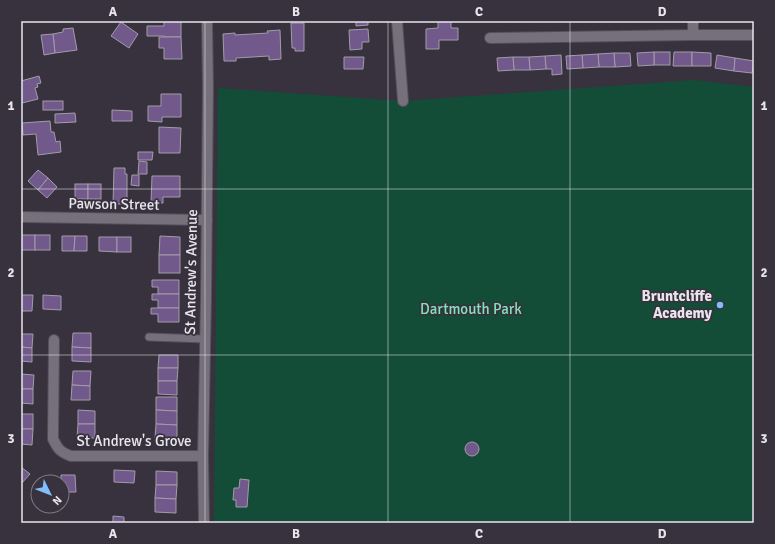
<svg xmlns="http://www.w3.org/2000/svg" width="775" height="544" font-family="Signika,sans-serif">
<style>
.green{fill:#134d38}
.building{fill:#72598b;stroke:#a29ca9}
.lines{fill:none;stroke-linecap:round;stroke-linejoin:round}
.service-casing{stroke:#534f58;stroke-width:9}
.minor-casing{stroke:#534f58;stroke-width:12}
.tertiary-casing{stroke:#534f58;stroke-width:12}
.service{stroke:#76707d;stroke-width:7}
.minor{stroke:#76707d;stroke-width:10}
.tertiary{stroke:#76707d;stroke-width:10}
.grid{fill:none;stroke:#e8e5ec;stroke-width:1;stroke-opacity:0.55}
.poi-dot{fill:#80bdfa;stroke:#37323d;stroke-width:1.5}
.labels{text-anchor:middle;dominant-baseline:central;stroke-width:3.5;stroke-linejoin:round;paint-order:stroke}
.street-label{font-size:15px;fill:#e8e5ec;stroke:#37323d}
.poi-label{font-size:15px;font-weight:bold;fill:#e8e5ec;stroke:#37323d;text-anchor:end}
.park-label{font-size:15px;fill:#81e2b8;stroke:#37323d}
.neatline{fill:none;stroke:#e8e5ec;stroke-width:1.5}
.grid-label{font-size:13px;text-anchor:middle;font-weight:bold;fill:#e8e5ec}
</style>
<rect width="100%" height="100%" fill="#37323d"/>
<polygon class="green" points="694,80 754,87 754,523 214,523 218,88 403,101"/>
<g class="building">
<polygon points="164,21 181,21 181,37 164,37 164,36 147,36 147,26 164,26"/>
<polygon points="356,21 368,21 368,25 356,26"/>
<polygon points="438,21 451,21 451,28 458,28 458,40 439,40 439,49 426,49 426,29 438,28"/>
<polygon points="121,22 138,34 129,48 111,36"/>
<polygon points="291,23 304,23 304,51 295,51 295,48 292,48"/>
<polygon points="73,28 77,50 55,53 53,34 63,32 63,29"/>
<polygon points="368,29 369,42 362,42 362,49 350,50 349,30"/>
<polygon points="280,30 281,59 269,60 269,56 236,58 236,61 224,61 223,34 235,33 235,35 268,33 267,31"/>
<polygon points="53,34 55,53 44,55 41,35"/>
<polygon points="159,37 181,37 182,59 164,59 164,48 159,48"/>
<rect x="654" y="52" width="16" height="13"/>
<polygon points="654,52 654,65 638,66 637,53"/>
<polygon points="674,52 692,52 692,66 673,66"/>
<polygon points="692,52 711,53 711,66 692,66"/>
<polygon points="614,53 630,53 631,66 615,67"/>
<polygon points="614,53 615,67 599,67 598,54"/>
<polygon points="598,54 599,67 583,68 582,55"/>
<polygon points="561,55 562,74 552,75 552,69 546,69 545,56"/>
<polygon points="582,55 583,68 567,69 566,56"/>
<polygon points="717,55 735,58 734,71 715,68"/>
<polygon points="545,56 546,69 530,70 529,57"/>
<polygon points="344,57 364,57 363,69 344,69"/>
<polygon points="513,57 529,57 530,70 514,70"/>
<polygon points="513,57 514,70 498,71 497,58"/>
<polygon points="735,58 754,61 752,73 734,71"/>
<polygon points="39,76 41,83 37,84 38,87 35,88 38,99 22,103 21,100 21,81"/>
<polygon points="161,94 181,94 181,117 162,117 162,122 148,121 148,106 161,106"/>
<rect x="43" y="101" width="20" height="9"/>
<polygon points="112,110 132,111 132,121 112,121"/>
<polygon points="75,113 76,122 55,123 55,114"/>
<polygon points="50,121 51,132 54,132 56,142 60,141 61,152 38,155 36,134 23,135 22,123"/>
<polygon points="159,127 181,128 180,153 159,153"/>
<polygon points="138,152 153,152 152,160 138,160"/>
<polygon points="139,161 147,162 147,174 138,174"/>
<polygon points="114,168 125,168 125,174 127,174 127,204 113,204"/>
<polygon points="38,170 48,178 38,190 28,181"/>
<polygon points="132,175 139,175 139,186 131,185"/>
<polygon points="152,176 180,176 180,197 163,197 163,203 151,203"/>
<polygon points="48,178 57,187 47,198 38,190"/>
<rect x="75" y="184" width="13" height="15"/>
<rect x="88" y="184" width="13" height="15"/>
<rect x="21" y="235" width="14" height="15"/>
<rect x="35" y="235" width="15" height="15"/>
<polygon points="62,236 75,236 74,251 62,251"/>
<polygon points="75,236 87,236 87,251 74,251"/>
<polygon points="160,236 180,237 180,255 159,255"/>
<polygon points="99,237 117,237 117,252 99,251"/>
<rect x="117" y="237" width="14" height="15"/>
<rect x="159" y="255" width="21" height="18"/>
<polygon points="152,280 179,280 179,294 158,294 158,287 152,287"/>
<polygon points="152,294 179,294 179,308 158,308 158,300 152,300"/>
<polygon points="21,295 33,295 32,311 21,311"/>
<polygon points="43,295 61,296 61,310 43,309"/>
<polygon points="151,308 179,308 179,322 158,322 158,314 151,314"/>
<polygon points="73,333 91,333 91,348 72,347"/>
<polygon points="21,334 33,334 32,348 21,347"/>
<polygon points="21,347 32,348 32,362 21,361"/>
<polygon points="72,347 91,348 91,362 72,361"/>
<polygon points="159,355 178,355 178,368 158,368"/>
<polygon points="158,368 178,368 177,381 158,381"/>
<polygon points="73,371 91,371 90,386 72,385"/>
<polygon points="21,374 34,375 33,389 21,389"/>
<polygon points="158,381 177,381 177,395 158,394"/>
<polygon points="72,385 90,386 90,400 71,400"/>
<polygon points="21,389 33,389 33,404 21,403"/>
<polygon points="156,397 177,397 177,411 156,410"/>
<polygon points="78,410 95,411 95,424 78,424"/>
<polygon points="156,410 177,411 177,425 156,424"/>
<rect x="21" y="414" width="12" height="15"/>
<polygon points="78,424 95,424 95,438 77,438"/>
<polygon points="156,424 177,425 177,439 155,438"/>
<polygon points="21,429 33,429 32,445 21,444"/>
<circle cx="472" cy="449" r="7"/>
<polygon points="21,467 30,474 21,484"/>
<polygon points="114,470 135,471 134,483 114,482"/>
<polygon points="156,471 177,472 177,485 156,485"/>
<polygon points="61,475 75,475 76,492 62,492 62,482 61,482"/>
<polygon points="240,479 249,480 247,507 236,507 236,500 233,500 234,488 239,488"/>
<polygon points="156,485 177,485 176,499 155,498"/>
<polygon points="155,498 176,499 176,513 155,512"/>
<polygon points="113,516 124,517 124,523 113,523"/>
</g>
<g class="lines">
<g class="service-casing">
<polyline id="service" points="149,337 205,339"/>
</g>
<g class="minor-casing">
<g id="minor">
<polyline points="397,21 403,101"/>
<polyline points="693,21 693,35 754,35"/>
<polyline points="490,38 693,35"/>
<polyline points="21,217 207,220"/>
<path d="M54 340 53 439C58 449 60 452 71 456H203"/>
</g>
</g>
<g class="tertiary-casing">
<polyline id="tertiary" points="204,523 203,456 206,298 208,87 207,21"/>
</g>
<use href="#service" class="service"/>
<use href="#minor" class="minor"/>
<use href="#tertiary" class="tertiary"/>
</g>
<path class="grid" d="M205 21V523M388 21V523M570 21V523M21 189H754M21 355H754"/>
<circle class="poi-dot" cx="720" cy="305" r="4"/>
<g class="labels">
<g class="street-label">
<text transform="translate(114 204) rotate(1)">Pawson Street</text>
<text transform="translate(191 272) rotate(-89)">St Andrew's Avenue</text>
<text x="134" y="441">St Andrew's Grove</text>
</g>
<g class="poi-label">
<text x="712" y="296">Bruntcliffe<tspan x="712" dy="17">Academy</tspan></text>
</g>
<g class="park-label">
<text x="471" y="309">Dartmouth Park</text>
</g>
</g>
<rect width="775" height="544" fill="none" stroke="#37323d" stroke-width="44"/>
<g transform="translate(50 494) rotate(133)"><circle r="19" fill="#37323d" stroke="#7e7a83"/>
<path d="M0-3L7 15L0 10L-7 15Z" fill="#80bdfa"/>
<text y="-6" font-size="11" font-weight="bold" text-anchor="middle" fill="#e8e5ec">N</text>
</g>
<rect x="22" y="22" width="731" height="500" class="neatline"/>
<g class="grid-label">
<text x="113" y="16">A</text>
<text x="296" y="16">B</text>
<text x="479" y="16">C</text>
<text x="662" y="16">D</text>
<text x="11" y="110">1</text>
<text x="764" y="110">1</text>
<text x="11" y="277">2</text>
<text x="764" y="277">2</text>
<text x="11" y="443">3</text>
<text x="764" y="443">3</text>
<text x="113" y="538">A</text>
<text x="296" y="538">B</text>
<text x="479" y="538">C</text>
<text x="662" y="538">D</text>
</g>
</svg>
